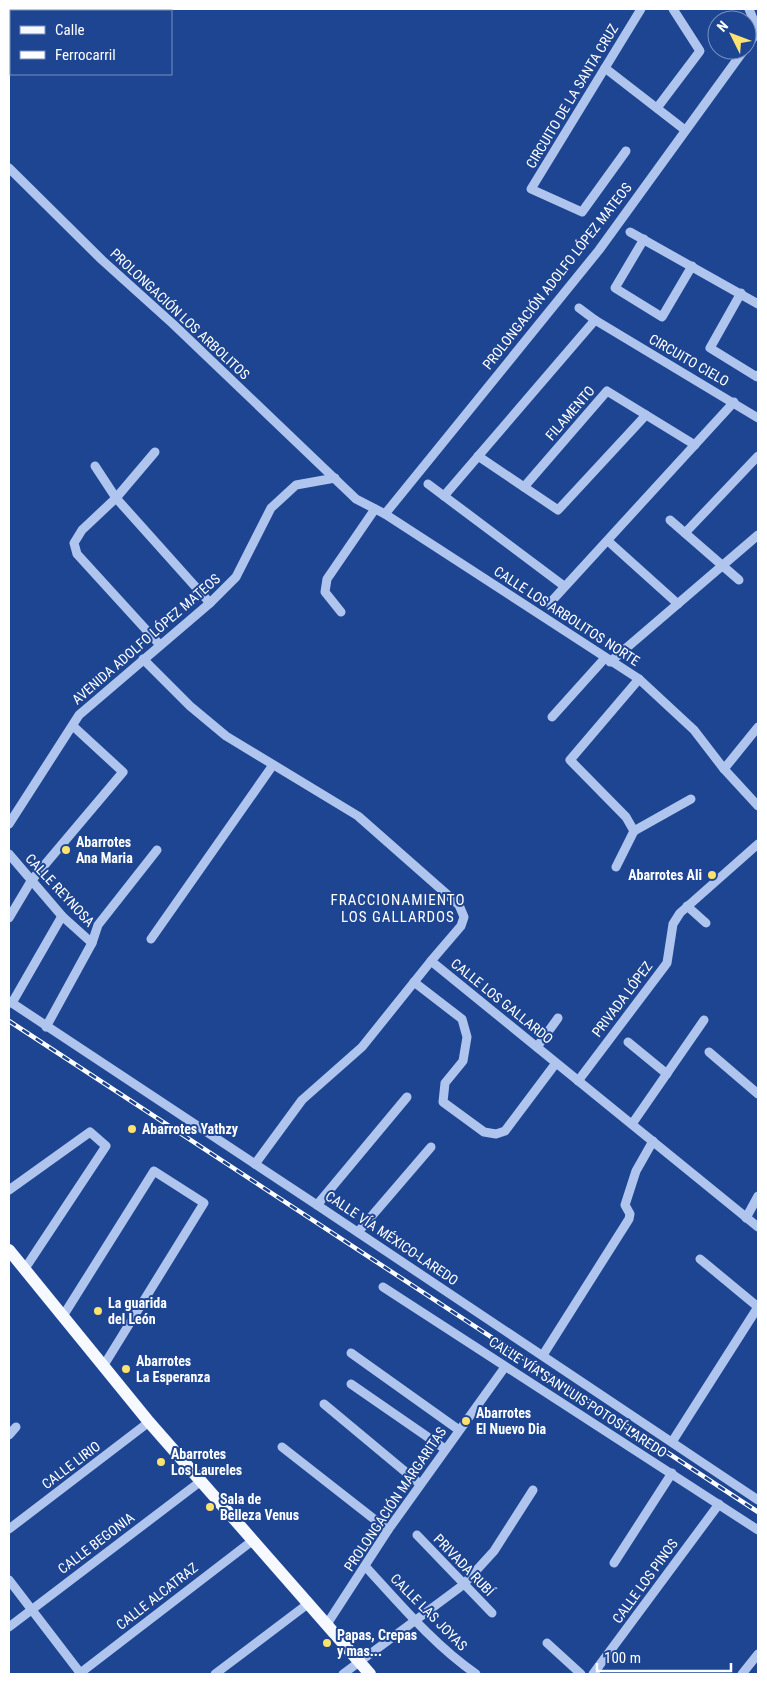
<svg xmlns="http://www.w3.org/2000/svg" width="767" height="1683" font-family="'Roboto Condensed',sans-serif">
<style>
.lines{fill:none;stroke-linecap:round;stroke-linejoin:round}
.minor{stroke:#afc5ee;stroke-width:9}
.major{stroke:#f6f9ff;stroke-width:12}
.rail-casing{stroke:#fff;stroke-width:4.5}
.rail{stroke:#1e4592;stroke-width:2.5;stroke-dasharray:8;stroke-linecap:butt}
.poi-dot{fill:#fce26f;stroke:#1e4592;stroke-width:2}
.labels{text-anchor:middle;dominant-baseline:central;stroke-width:4;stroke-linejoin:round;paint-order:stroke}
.street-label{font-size:14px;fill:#fff;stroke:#1e4592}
.poi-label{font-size:14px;font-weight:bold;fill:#fff;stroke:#1e4592;text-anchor:start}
.neighbourhood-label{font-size:15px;letter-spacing:1px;fill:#fff;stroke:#1e4592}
</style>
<rect width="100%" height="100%" fill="#1e4592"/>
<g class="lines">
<g class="minor">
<polyline points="749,9 758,31"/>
<polyline points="747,46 758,31"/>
<polyline points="605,68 685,130"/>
<polyline points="657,108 700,51 673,9"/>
<polyline points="626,151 582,212 531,189 641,9"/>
<polyline points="9,168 102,260 173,324 356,499 385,514 639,679 694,730 724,769 758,806"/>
<polyline points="630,232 758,304"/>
<polyline points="644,239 615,288 662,317 692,266"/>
<polyline points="741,293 710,348 757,377 758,375"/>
<polyline points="579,308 595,320 758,418"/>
<polyline points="155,452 116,498 82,530 74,543 77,554 160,645"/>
<polyline points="478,456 558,510 646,415"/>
<polyline points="95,466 116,498 210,603"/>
<polyline points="428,484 564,586"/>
<polyline points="524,487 607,391 695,445"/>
<polyline points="444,496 595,320"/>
<polyline points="385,514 599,250 744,50"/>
<polyline points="670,520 739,580"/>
<polyline points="685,533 758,456"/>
<polyline points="608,541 678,604"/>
<polyline points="549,604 734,402"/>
<polyline points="341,612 325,592 327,579 375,509"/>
<polyline points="143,659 190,706 226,736 358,816 459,905 464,917 461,926 431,961 362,1047 302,1100 255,1164"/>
<polyline points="610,662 758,535"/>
<polyline points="552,717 605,658"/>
<polyline points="724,769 758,727"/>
<polyline points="9,824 79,715 210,603 236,577 271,508 296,485 335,478"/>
<polyline points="634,831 691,799"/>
<polyline points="9,854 62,916 92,943"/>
<polyline points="616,867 634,831 626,817 570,760 639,679"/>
<polyline points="687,906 706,923"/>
<polyline points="9,918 31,881 123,772 73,726"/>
<polyline points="151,939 273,765"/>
<polyline points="431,961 758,1227"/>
<polyline points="414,982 462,1019 467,1037 463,1061 445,1083 443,1102 484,1132 496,1134 505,1131 556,1063"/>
<polyline points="9,1001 317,1205 758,1500"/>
<polyline points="12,1003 62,916"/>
<polyline points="46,1027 92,943 98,925 157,850"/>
<polyline points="628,1042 667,1074"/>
<polyline points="537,1047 558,1018"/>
<polyline points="709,1052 758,1094"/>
<polyline points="578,1081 667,963 673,924 680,913 758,844"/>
<polyline points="632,1124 704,1020"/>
<polyline points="9,1190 90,1132 106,1146 24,1270"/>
<polyline points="317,1205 407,1097"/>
<polyline points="746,1218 758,1196"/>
<polyline points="358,1232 431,1147"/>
<polyline points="700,1259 758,1307"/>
<polyline points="383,1287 758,1530"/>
<polyline points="63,1316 154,1171 204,1203 104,1365"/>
<polyline points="351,1353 459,1430"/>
<polyline points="543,1355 629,1219 630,1214 625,1205 636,1171 653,1141"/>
<polyline points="351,1384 445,1449"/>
<polyline points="324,1404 420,1484"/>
<polyline points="9,1435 16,1427"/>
<polyline points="672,1442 758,1307"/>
<polyline points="282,1447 388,1530"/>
<polyline points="9,1529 149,1422"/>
<polyline points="417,1535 492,1613"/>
<polyline points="614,1563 672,1473"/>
<path d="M365 1566C399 1603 434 1645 476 1674"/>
<polyline points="9,1580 81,1674"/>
<polyline points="327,1624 388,1530 505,1367"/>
<polyline points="9,1627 201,1481"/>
<polyline points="547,1643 581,1674"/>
<polyline points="79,1674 252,1541"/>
<polyline points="215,1674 309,1603"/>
<polyline points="343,1674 463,1585 494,1551 533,1490"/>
<polyline points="593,1674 719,1504"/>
<polyline points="742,1674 758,1654"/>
</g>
<polyline class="major" points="9,1250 149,1422 370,1674"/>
<g class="rail-casing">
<polyline id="rail" points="9,1021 758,1512"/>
</g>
<use href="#rail" class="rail"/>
</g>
<g class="poi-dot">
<circle cx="66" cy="850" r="5"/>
<circle cx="712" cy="875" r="5"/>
<circle cx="132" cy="1129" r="5"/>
<circle cx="98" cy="1311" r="5"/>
<circle cx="126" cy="1369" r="5"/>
<circle cx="466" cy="1421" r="5"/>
<circle cx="161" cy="1462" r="5"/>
<circle cx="210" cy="1507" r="5"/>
<circle cx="327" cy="1643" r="5"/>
</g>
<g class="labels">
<g class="street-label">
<text transform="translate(572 96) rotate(-59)">CIRCUITO DE LA SANTA CRUZ</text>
<text transform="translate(557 276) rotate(-52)">PROLONGACIÓN ADOLFO LÓPEZ MATEOS</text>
<text transform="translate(180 314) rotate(43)">PROLONGACIÓN LOS ARBOLITOS</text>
<text transform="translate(689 360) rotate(30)">CIRCUITO CIELO</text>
<text transform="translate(570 413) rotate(-49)">FILAMENTO</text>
<text transform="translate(567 616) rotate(33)">CALLE LOS ARBOLITOS NORTE</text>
<text transform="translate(146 639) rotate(-41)">AVENIDA ADOLFO LÓPEZ MATEOS</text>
<text transform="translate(60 890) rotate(47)">CALLE REYNOSA</text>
<text transform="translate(622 999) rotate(-53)">PRIVADA LÓPEZ</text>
<text transform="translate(502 1001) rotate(39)">CALLE LOS GALLARDO</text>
<text transform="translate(392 1238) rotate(34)">CALLE VÍA MÉXICO-LAREDO</text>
<text transform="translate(578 1397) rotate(33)">CALLE VÍA SAN LUIS POTOSÍ-LAREDO</text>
<text transform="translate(71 1465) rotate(-37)">CALLE LIRIO</text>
<text transform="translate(395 1499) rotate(-56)">PROLONGACIÓN MARGARITAS</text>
<text transform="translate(96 1543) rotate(-37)">CALLE BEGONIA</text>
<text transform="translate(464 1565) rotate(46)">PRIVADA RUBÍ</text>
<text transform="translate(645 1581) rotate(-54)">CALLE LOS PINOS</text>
<text transform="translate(157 1596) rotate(-38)">CALLE ALCATRAZ</text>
<text transform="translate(429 1612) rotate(45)">CALLE LAS JOYAS</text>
</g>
<g class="poi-label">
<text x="76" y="842">Abarrotes<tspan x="76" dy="16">Ana Maria</tspan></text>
<text x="702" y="875" text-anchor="end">Abarrotes Ali</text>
<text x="142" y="1129">Abarrotes Yathzy</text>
<text x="108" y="1303">La guarida<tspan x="108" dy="16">del León</tspan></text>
<text x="136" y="1361">Abarrotes<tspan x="136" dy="16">La Esperanza</tspan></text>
<text x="476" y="1413">Abarrotes<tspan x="476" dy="16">El Nuevo Dia</tspan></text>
<text x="171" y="1454">Abarrotes<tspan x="171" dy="16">Los Laureles</tspan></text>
<text x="220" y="1499">Sala de<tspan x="220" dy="16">Belleza Venus</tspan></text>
<text x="337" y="1635">Papas, Crepas<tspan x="337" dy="16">y mas...</tspan></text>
</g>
<g class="neighbourhood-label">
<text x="398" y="900">FRACCIONAMIENTO<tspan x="398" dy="17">LOS GALLARDOS</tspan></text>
</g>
</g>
<rect width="767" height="1683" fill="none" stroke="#ffffff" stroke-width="20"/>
<rect x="10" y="10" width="162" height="65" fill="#1e4592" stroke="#788fbe"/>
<rect x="20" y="26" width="25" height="8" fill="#f6f9ff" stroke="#788fbe"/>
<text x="55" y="35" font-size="15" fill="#ffffff">Calle</text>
<rect x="20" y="51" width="25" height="8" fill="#ffffff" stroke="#788fbe"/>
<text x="55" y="60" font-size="15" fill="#ffffff">Ferrocarril</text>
<g transform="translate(732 35) rotate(312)"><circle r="24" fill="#1e4592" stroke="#788fbe"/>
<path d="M0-4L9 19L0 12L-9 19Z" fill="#fce26f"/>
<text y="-8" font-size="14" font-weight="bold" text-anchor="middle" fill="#ffffff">N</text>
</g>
<path d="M597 1663v8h134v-8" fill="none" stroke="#ffffff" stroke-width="2.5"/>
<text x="604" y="1663" font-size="15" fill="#ffffff" stroke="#1e4592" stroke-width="4" paint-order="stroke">100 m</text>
</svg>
